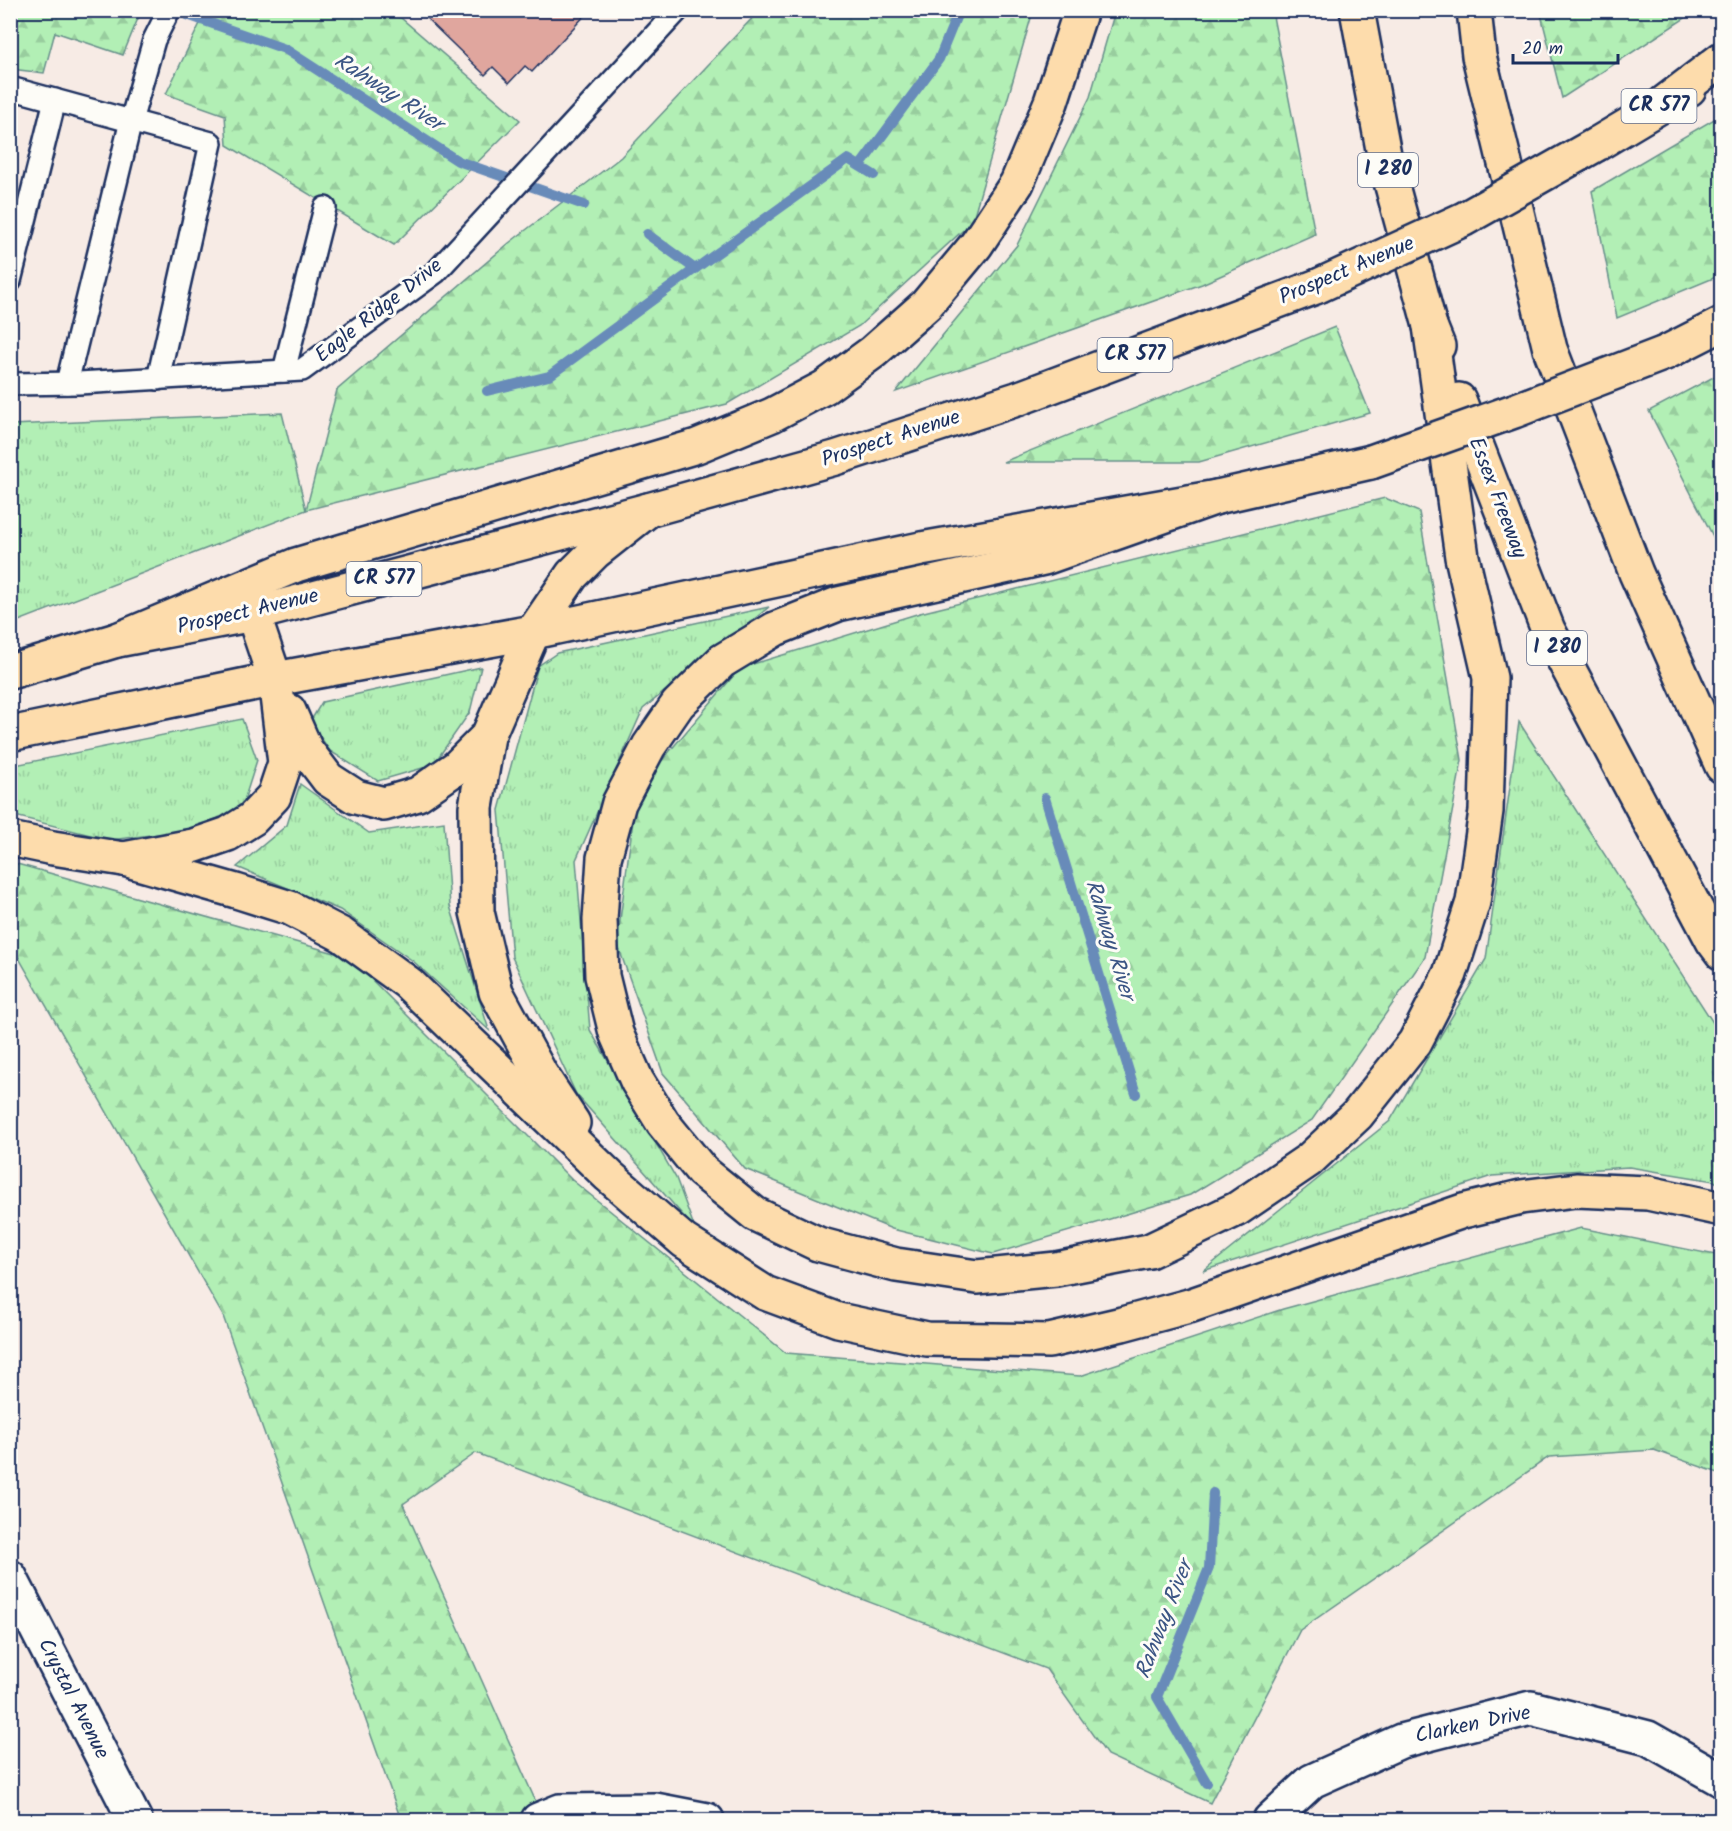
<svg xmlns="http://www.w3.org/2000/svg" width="1732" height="1831" font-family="Kalam,sans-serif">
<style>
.grass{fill:url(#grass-tufts);stroke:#668f8a;stroke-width:1.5}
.forest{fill:url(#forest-firs);stroke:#668f8a;stroke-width:1.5}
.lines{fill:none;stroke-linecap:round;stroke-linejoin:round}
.stream{stroke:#678bb9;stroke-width:10}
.building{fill:#e0a69e;stroke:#1b2f5e;stroke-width:1.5}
.lane-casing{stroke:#1b2f5e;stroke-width:26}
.street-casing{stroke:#1b2f5e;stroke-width:38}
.primary-casing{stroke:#1b2f5e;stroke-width:38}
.highway-casing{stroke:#1b2f5e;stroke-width:38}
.lane{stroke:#fdfcf7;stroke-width:21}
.street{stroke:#fdfcf7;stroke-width:33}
.primary{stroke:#fddcac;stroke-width:33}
.highway{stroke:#fddcac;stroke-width:33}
.primary-bridge-casing{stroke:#1b2f5e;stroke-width:38;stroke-linecap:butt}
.primary-bridge{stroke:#fddcac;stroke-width:33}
.labels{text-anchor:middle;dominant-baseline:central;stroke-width:6;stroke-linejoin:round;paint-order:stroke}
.shield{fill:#fdfcf7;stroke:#5f6c8c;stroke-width:1.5}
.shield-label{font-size:20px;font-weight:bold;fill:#1b2f5e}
.street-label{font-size:21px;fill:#1b2f5e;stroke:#fdfcf7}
.water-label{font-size:22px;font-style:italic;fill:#3b5584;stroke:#fdfcf7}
</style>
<defs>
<pattern id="grass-tufts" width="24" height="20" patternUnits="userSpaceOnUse" patternTransform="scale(1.5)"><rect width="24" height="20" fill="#b2efb5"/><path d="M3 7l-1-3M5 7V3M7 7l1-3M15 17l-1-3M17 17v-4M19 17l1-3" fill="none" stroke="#98cd9e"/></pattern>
<pattern id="forest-firs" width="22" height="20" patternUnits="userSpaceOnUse" patternTransform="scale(1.5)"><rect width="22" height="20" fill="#b2efb5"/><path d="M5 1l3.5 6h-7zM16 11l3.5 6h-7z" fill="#98cd9e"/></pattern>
</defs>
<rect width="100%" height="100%" fill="#f7ebe5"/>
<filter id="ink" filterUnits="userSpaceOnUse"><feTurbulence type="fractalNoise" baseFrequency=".0167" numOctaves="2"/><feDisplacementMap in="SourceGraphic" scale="12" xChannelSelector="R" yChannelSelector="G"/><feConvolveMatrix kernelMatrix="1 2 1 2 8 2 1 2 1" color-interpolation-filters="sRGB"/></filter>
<g filter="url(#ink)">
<g class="grass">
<polygon points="282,413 306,510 11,624 11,425"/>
<polygon points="769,607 643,709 576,860 590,1030 676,1178 695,1229 576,1094 512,957 499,810 538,666 557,653"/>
<polygon points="481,667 470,712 433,765 378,781 330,751 310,722 322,702"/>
<polygon points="242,719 257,760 241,810 184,831 110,840 11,815 10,766"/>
<polygon points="1519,722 1721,1035 1721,1185 1714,1181 1629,1167 1492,1176 1203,1271 1390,1121 1486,959"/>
<polygon points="300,784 369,833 444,822 450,906 489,1030 413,961 340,910 237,867 287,825"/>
</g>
<g class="forest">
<polygon points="11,10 141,10 141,11 123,55 55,32 44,73 11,69"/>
<polygon points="206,11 375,11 401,18 520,120 394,245 227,145 225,115 166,94"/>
<polygon points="759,11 1033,11 972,222 859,326 727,404 306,510 337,390 509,243 621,157"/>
<polygon points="1115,11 1272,11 1315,234 1202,284 896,392 1017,245 1090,97"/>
<polygon points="1540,11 1540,10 1696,11 1562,98"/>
<polygon points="1721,115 1721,275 1617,318 1592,191"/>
<polygon points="1335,327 1370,413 1199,462 1003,462"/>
<polygon points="1721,373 1721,552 1649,411"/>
<polygon points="1385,498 1419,512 1462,760 1425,957 1312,1120 1190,1195 993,1254 892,1229 745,1169 663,1073 617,943 637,790 740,668 920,613"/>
<polygon points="10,862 349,957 572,1180 786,1353 1080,1376 1283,1309 1581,1228 1721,1256 1721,1474 1654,1450 1549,1457 1300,1630 1210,1803 1107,1755 1046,1669 476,1453 403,1504 544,1820 401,1820 223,1316 11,944"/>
</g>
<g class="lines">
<g class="stream">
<polyline points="173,10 285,49 458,161 584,205"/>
<polyline points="860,166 939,59 959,10"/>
<polyline points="647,234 695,269 848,159 874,175"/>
<polyline points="487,391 549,376 695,269"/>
<polyline points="1045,798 1136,1094"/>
<polyline points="1207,1783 1157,1697 1209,1568 1213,1493"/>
</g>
</g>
<polygon class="building" points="418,10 590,10 532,72 525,66 509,83 493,67 485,75"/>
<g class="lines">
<g class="lane-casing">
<g id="lane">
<polyline points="10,88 211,143 158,379"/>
<polyline points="10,281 55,100"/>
<polyline points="284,371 325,208"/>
<polyline points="67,383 131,121 154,40 169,10"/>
<polyline points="10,384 79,383 302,370 436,272 678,10"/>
</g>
</g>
<g class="street-casing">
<g id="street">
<polyline points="10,1577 135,1820"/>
<polyline points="538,1820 560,1811 655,1810 707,1820"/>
<polyline points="1270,1820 1312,1781 1401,1741 1531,1708 1648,1738 1722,1780"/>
</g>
</g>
<g class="primary-casing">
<g id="primary">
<polyline points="1597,144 1689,89"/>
<polyline points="1665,353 1722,324"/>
<polyline points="10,672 117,640 253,614 648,510 835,458 1017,399 1318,286"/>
<polyline points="289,711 306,750 328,779 356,797 384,804 418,794 457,767 488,736"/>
<polyline points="10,734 275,679 533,632 921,549 1217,497 1371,462"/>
<polyline points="124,859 193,846 228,834 252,819 274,796 285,763 275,679 253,614"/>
</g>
</g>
<g class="highway-casing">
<g id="highway">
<polyline points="1357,10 1385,160 1430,326 1438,346"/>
<polyline points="1474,10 1479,56 1550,349 1636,573 1722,766"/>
<polyline points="1664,103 1722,59"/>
<polyline points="1459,400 1548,630 1713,941 1722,953"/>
<polyline points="1217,497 1044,558 838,604 775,629 722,661 678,704 649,746 619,803 604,858 600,920 602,976 616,1033 637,1081 663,1123 702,1171 755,1214 818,1244 896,1265 977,1277 1056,1269 1149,1251 1237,1209 1309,1160 1357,1115 1415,1042 1450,974 1473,902 1486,811 1490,678 1462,557 1430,326"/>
<polyline points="117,640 296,565 697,446 772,415 825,387 873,352 926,305 976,245 1017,183 1051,102 1081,10"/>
<polyline points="10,839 53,848 124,859 236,891 290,908 342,935 408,983 609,1176 684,1241 765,1293 838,1320 927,1339 1049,1341 1122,1324 1189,1306 1463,1211 1521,1197 1576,1190 1648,1193 1722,1209"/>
<polyline points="573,1123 540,1073 496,992 477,912 476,807 488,736 533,632 572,575 595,552 648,510"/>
</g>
</g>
<use href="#lane" class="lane"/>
<use href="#street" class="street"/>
<use href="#primary" class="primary"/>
<use href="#highway" class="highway"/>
<g class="primary-bridge-casing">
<g id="primary-bridge">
<polyline points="1318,286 1464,219 1597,144"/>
<polyline points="1371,462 1514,411 1665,353"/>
</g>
</g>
<use href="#primary-bridge" class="primary-bridge"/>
</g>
</g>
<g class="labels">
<g class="shield">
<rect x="1621.5" y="89" width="75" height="34" rx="4.5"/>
<rect x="1358" y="153" width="60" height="34" rx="4.5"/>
<rect x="1097.5" y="338" width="75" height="34" rx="4.5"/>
<rect x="346.5" y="562" width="75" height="34" rx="4.5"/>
<rect x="1527" y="631" width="60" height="34" rx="4.5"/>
</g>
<g class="shield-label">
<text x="1659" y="106">CR 577</text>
<text x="1388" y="170">I 280</text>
<text x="1135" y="355">CR 577</text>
<text x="384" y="579">CR 577</text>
<text x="1557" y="648">I 280</text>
</g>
<g class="street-label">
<text transform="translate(1347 271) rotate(-23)">Prospect Avenue</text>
<text transform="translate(379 311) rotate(-38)">Eagle Ridge Drive</text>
<text transform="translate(891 439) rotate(-18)">Prospect Avenue</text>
<text transform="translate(1497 498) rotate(69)">Essex Freeway</text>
<text transform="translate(248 612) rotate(-13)">Prospect Avenue</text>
<text transform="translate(73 1699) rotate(63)">Crystal Avenue</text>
<text transform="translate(1473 1725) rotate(-12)">Clarken Drive</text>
</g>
<g class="water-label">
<text transform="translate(388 93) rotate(33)">Rahway River</text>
<text transform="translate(1109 940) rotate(73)">Rahway River</text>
<text transform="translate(1165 1620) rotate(-69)">Rahway River</text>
</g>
</g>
<rect width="1732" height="1831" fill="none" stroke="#fdfcf7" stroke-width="36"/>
<rect x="18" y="18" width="1696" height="1795" fill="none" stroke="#1b2f5e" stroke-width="2" filter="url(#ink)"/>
<path d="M1513 54v9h105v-9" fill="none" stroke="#1b2f5e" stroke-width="3"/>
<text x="1522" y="54" font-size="18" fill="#1b2f5e" stroke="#fdfcf7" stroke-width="4.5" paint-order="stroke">20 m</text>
</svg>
